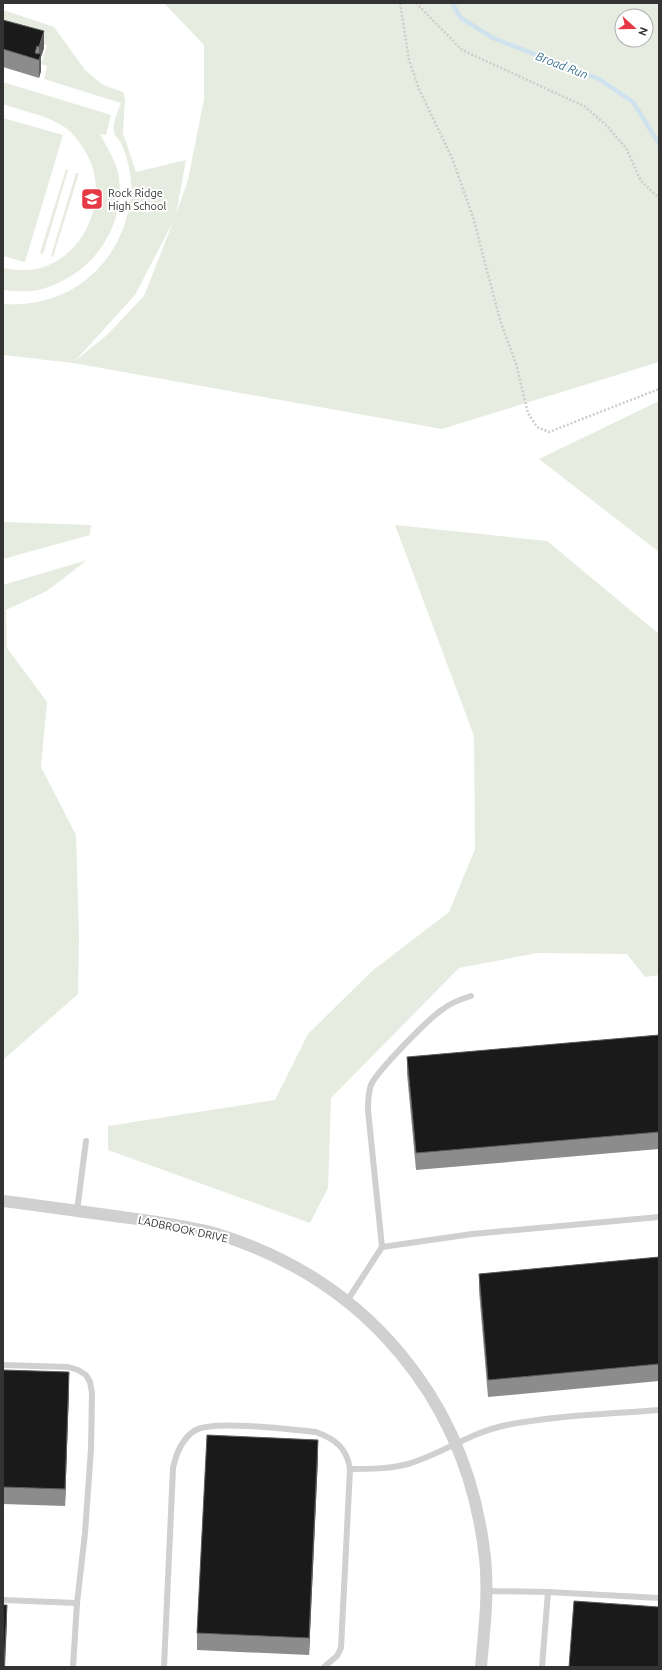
<svg xmlns="http://www.w3.org/2000/svg" width="662" height="1670" font-family="Ubuntu,sans-serif">
<style>
.green{fill:#e6ecdf;fill-rule:evenodd}
.lines{fill:none;stroke-linecap:round;stroke-linejoin:round}
.stream{stroke:#cfe2ee;stroke-width:4.5}
.path{stroke:#cdcdcd;stroke-width:2.5;stroke-dasharray:2 2;stroke-linecap:butt}
.service{stroke:#d0d0d0;stroke-width:6}
.minor{stroke:#d0d0d0;stroke-width:12}
.wall{fill:#8c8c8c}
.shaded-wall{fill:#5f5f5f}
.building{fill:#1a1a1a;stroke:#5f5f5f}
.labels{text-anchor:middle;dominant-baseline:central;stroke-width:4;stroke-linejoin:round;paint-order:stroke}
.poi-label{font-size:11px;fill:#333;stroke:#fff;text-anchor:start}
.street-label{font-size:11px;fill:#333;stroke:#fff}
.water-label{font-size:12px;font-style:italic;fill:#3f7597;stroke:#fff}
</style>
<rect width="100%" height="100%" fill="#fff"/>
<g class="green">
<path d="M164 3H659V362L442 429 73 363 3 355V304C60 308 107 277 125 223 129 209 132 196 131 181 130 168 126 154 121 143 119 140 115 136 114 132 112 124 118 111 121 103L44 79 47 66 41 64 47 45 3 31V10L54 27 85 70 103 85 123 92 125 99 123 133 136 172 186 160 176 214 188 180 204 99V45ZM622 16H646V40H622ZM173 222 144 296 107 335 75 361 135 295Z"/>
<path d="M3 82 111 115 106 135 100 134C107 148 117 162 119 178 125 230 91 275 42 289 30 293 16 291 3 290V268C13 270 26 271 36 269 88 258 113 191 83 148 78 140 71 131 63 126 46 115 22 111 3 104Z"/>
<polygon points="3,118 63,135 25,262 3,256"/>
<polygon points="66,169 68,170 43,254 40,253"/>
<polygon points="76,173 79,173 53,257 51,256"/>
<polygon points="659,401 659,552 539,459"/>
<polygon points="3,522 91,525 90,535 3,559"/>
<polygon points="395,525 547,541 659,634 659,975 645,977 627,954 537,953 459,968 331,1098 328,1188 310,1223 108,1150 108,1126 275,1100 308,1034 372,971 449,912 475,849 474,736"/>
<polygon points="87,560 47,591 6,610 7,648 47,702 41,767 76,835 79,936 78,994 3,1060 3,585"/>
</g>
<g class="lines">
<polyline class="stream" points="452,3 461,18 493,38 599,79 633,102 659,144"/>
<g class="path">
<polyline points="400,3 409,60 419,89 452,158 473,217 500,320 516,364 528,413 537,427 549,432 659,389"/>
<polyline points="416,3 462,50 584,106 607,126 626,148 641,181 659,198"/>
</g>
<g class="service">
<polyline points="77,1211 86,1141"/>
<polyline points="382,1247 472,1234 659,1217"/>
<path d="M347 1301 382 1247 368 1110C368 1102 368 1093 371 1085 377 1071 429 1018 443 1009 452 1002 461 999 471 996"/>
<polyline points="3,1365 68,1367 78,1370 86,1375 90,1382 92,1393 91,1449 85,1533 77,1603 73,1667"/>
<path d="M350 1469C370 1469 389 1469 408 1464 442 1454 471 1432 507 1425 557 1415 609 1414 659 1410"/>
<polyline points="486,1591 548,1592 659,1598"/>
<polyline points="3,1600 77,1603"/>
<path d="M164 1667 173 1468C176 1454 181 1440 194 1431 213 1419 291 1430 316 1432 335 1439 347 1448 350 1469L341 1648 337 1656 324 1667"/>
<polyline points="542,1667 548,1592"/>
</g>
<path class="minor" d="M3 1201C43 1206 83 1212 122 1217 153 1221 185 1225 214 1233 367 1279 468 1401 485 1558 489 1594 484 1631 481 1667"/>
</g>
<g class="wall">
<polygon points="3,20 44,48 41,57 41,71 39,78 3,67"/>
<polygon points="659,1035 659,1149 416,1170 407,1074 407,1057"/>
<polygon points="659,1257 659,1381 488,1397 479,1291 479,1274"/>
<polygon points="3,1370 69,1389 65,1506 3,1504"/>
<polygon points="318,1457 309,1655 197,1650 197,1633"/>
</g>
<g class="shaded-wall">
<polygon points="44,31 44,48 41,57 41,71 39,78 39,47"/>
<polygon points="69,1372 69,1389 65,1506 65,1489"/>
<polygon points="318,1440 318,1457 309,1655 309,1638"/>
<polygon points="7,1605 7,1622 5,1667 4,1667"/>
</g>
<g class="building">
<polygon points="3,20 44,31 39,47 37,46 35,53 41,54 39,60 3,49"/>
<polygon points="659,1035 659,1132 416,1153 407,1057"/>
<polygon points="659,1257 659,1364 488,1380 479,1274"/>
<polygon points="3,1370 69,1372 65,1489 3,1487"/>
<polygon points="207,1435 318,1440 309,1638 197,1633"/>
<polygon points="574,1601 659,1607 659,1667 569,1667"/>
<polygon points="3,1605 7,1605 4,1667 3,1667"/>
</g>
<defs>
<g id="school-square" transform="scale(1.15)"><rect x="-9" y="-9" width="18" height="18" rx="4" fill="#e63946" stroke="#fff"/><path d="M0-5L7-2L0 1L-7-2ZM-4 1L0 2.5L4 1V4Q0 6-4 4Z" fill="#fff"/></g>
</defs>
<g fill-rule="evenodd">
<use href="#school-square" x="92" y="199"/>
</g>
<g class="labels">
<g class="poi-label">
<text x="108" y="193">Rock Ridge<tspan x="108" dy="13">High School</tspan></text>
</g>
<g class="street-label">
<text transform="translate(183 1229) rotate(12)">LADBROOK DRIVE</text>
</g>
<g class="water-label">
<text transform="translate(562 65) rotate(21)">Broad Run</text>
</g>
</g>
<rect width="662" height="1670" fill="none" stroke="#333333" stroke-width="8"/>
<g transform="translate(634 28) rotate(111)"><circle r="19" fill="#ffffff" stroke="#adadad"/>
<path d="M0-3L7 15L0 10L-7 15Z" fill="#e63946"/>
<text y="-6" font-size="11" font-weight="bold" text-anchor="middle" fill="#333333">N</text>
</g>
</svg>
